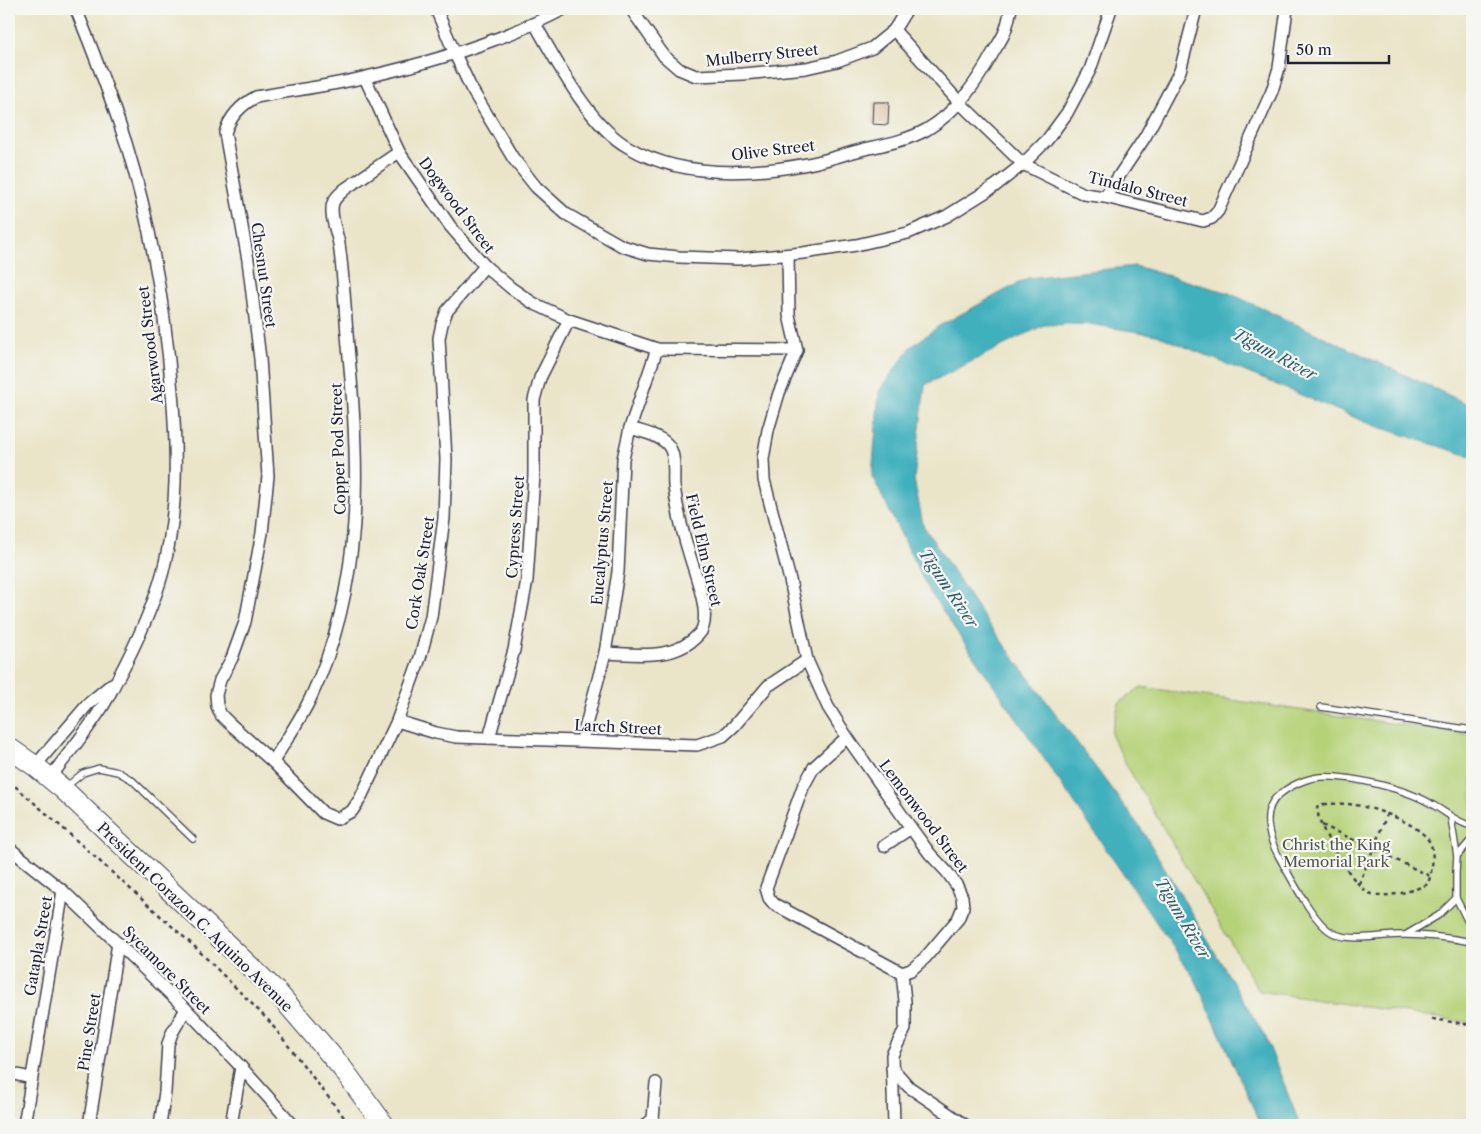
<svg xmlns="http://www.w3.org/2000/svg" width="1481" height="1134" font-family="'Libre Caslon Text',serif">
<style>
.green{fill:#b6d278;stroke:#6c7a5a}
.water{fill:#41b0bd;stroke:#32697c}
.building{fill:#d6b691}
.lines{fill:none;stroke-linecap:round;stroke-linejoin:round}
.service-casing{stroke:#403f50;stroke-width:8}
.minor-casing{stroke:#403f50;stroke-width:14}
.trunk-casing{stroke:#403f50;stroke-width:22}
.path{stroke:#403f50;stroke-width:2.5;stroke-dasharray:4 4;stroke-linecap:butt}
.service{stroke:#fff;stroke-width:5.5}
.minor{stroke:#fff;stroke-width:11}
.trunk{stroke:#fff;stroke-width:20}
.labels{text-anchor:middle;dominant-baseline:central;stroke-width:4.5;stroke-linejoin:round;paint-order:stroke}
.street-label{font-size:15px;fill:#22223b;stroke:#f6f6f2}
.park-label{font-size:15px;fill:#4e574d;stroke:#f6f6f2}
.water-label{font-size:16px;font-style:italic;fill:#2e5b6f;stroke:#f6f6f2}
</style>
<rect width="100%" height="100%" fill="#f6f6f2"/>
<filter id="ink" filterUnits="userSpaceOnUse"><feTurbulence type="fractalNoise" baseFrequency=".02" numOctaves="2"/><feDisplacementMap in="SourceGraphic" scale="10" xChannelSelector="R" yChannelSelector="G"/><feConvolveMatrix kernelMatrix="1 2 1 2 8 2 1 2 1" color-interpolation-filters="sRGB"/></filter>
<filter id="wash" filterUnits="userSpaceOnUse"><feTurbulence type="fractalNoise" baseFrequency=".0096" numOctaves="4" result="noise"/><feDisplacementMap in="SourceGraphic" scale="20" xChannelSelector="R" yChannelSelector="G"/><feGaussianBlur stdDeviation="1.12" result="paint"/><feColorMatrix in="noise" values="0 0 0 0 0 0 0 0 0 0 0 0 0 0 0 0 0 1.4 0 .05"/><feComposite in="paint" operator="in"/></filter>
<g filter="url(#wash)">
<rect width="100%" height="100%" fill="#eae5c9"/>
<polygon class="green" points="1141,687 1472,735 1472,1023 1259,991 1127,766 1111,734 1119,703"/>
<polygon class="water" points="1135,266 1229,293 1472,406 1472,457 1373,425 1157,335 1089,324 1044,325 925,385 914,479 923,525 980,612 1142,830 1266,1038 1300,1125 1261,1125 1195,979 929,591 872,476 879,391 911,347 939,326 1028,278"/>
<g id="blocks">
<polygon class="building" points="873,102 889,102 888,125 872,124"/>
</g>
</g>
<g filter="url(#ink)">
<use href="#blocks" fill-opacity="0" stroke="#403f50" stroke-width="1"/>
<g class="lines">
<g class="service-casing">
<g id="service">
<polyline points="1321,707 1472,730"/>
<polyline points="67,786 83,773 99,768 118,772 132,780 193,839"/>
<path d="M1472 826C1457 823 1446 812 1433 805 1408 789 1349 775 1320 777 1307 778 1289 786 1279 795 1260 810 1269 839 1279 857 1290 876 1314 924 1333 933 1352 943 1384 934 1405 935 1427 935 1451 938 1472 942"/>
<polyline points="1457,856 1472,839"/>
<polyline points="1456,898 1472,930"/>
<polyline points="1407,934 1439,915 1456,898 1456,872 1457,856 1451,818"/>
</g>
</g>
<g class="minor-casing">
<g id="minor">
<polyline points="436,9 455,54 471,88 513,158 536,187 566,214 622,246 648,254 679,257 739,259 803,253 856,245 908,233 947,216 995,186 1023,164 1047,140 1067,113 1090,70 1111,9"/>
<polyline points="631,9 664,56 679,69 696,76 743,74 806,68 837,61 872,48 894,30 907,9"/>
<path d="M535 24C557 62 589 125 628 147 679 177 746 175 802 165 822 162 841 155 861 150 882 145 906 141 926 130 957 112 977 82 994 51 998 44 1003 38 1005 31 1008 24 1009 16 1011 9"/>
<polyline points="894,30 960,103 1023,164 1084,194 1105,197 1203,221 1212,218 1218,211 1272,91 1279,68 1287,9"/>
<polyline points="365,78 399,152 450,226 485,266 511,288 533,303 569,320 657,349 797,350"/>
<polyline points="1105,197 1145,137 1180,71 1196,9"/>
<polyline points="788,255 789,315 797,350 779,393 768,430 763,459 764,480 790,580 807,660 828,707 847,737 911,828 930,854 947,872 957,886 962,897 963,907 958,919 925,958 911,970 902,973 774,904 769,898 766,888 803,787 814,767 847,737"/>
<path d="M485 266 447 311 442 324 439 338 446 459 444 518 431 617 420 658 397 721 360 799 352 811 337 819 323 813 273 762 228 722 221 715 217 706 216 695 220 680 232 658 245 622 262 533 268 476 260 359 248 260 225 133C230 116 241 105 256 97 293 90 330 86 366 77 434 62 502 41 564 9"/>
<path d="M605 653C638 654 675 661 699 634 714 618 694 572 689 553 682 531 677 509 674 486 673 475 676 458 670 448 664 436 642 432 630 428"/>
<polyline points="397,721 436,733 456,737 697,745 723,736 734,726 768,686 807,660"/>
<polyline points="489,738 514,650 527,580 534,475 534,400 540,378 569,320"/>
<polyline points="582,740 605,653 618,572 623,459 630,428 657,349"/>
<path d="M273 762C285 741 301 719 311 697 364 585 360 466 348 346 345 312 344 278 339 244 337 232 329 215 333 203 335 197 341 193 345 189L399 152"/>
<polyline points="35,766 88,704 112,684"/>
<path d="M50 778C66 756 84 735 99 712 106 703 111 691 117 680 135 646 153 609 163 571 178 513 177 451 172 392 165 308 151 224 126 143 111 98 94 53 76 9"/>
<polyline points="884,846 911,828"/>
<polyline points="9,848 63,891 186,1009 241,1067 293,1125"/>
<polyline points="892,1068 909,1087 965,1125"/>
<polyline points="9,1073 31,1078"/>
<polyline points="24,1125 63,891"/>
<polyline points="89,1125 118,943"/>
<polyline points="160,1125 165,1092 168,1044 172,1033 186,1009"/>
<polyline points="231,1125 241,1067"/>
<polyline points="646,1125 653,1119 656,1083"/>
<polyline points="894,1125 892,1055 905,1029 905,1001 902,973"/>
</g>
</g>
<g class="trunk-casing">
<polyline id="trunk" points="9,748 35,766 63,789 277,992 342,1068 384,1125"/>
</g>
<g class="path">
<polyline points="9,781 56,822 195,947 269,1021 350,1125"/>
<path d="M1324 804C1334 804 1345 803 1355 805 1376 808 1429 826 1432 849 1434 860 1431 874 1428 884 1413 891 1389 898 1372 894 1356 891 1324 835 1319 819 1318 815 1318 811 1317 807Z"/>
<polyline points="1322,825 1371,848"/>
<circle cx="1373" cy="849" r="2.5"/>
<polyline points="1374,847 1387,814"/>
<polyline points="1375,850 1430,876"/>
<polyline points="1359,884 1372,852"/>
<polyline points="1432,1019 1472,1025"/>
</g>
<use href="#service" class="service"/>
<use href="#minor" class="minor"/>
<use href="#trunk" class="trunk"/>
</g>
</g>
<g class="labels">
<g class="street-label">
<text transform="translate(762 55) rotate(-6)">Mulberry Street</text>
<text transform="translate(773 150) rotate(-7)">Olive Street</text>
<text transform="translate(1138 189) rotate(14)">Tindalo Street</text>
<text transform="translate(457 205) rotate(53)">Dogwood Street</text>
<text transform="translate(264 275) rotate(82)">Chesnut Street</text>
<text transform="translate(150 345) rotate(-97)">Agarwood Street</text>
<text transform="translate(338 449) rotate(-92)">Copper Pod Street</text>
<text transform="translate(515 527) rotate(-86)">Cypress Street</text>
<text transform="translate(602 543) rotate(-85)">Eucalyptus Street</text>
<text transform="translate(704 550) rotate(77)">Field Elm Street</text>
<text transform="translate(420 573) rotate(-81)">Cork Oak Street</text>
<text transform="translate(618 727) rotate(3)">Larch Street</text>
<text transform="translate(924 816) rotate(53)">Lemonwood Street</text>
<text transform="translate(195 917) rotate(44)">President Corazon C. Aquino Avenue</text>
<text transform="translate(38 946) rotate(-80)">Gatapla Street</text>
<text transform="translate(167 970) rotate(45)">Sycamore Street</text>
<text transform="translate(89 1032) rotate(-81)">Pine Street</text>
</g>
<g class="park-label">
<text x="1336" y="844">Christ the King<tspan x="1336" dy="17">Memorial Park</tspan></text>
</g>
<g class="water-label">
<text transform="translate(1275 354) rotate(28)">Tigum River</text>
<text transform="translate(949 588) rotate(56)">Tigum River</text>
<text transform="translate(1183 918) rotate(59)">Tigum River</text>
</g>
</g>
<rect width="1481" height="1134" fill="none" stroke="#f6f6f2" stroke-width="30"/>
<path d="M1288 55v8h101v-8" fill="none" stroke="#22223b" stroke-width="2.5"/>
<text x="1296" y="55" font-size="15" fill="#22223b" stroke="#f6f6f2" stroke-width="4" paint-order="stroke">50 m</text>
</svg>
